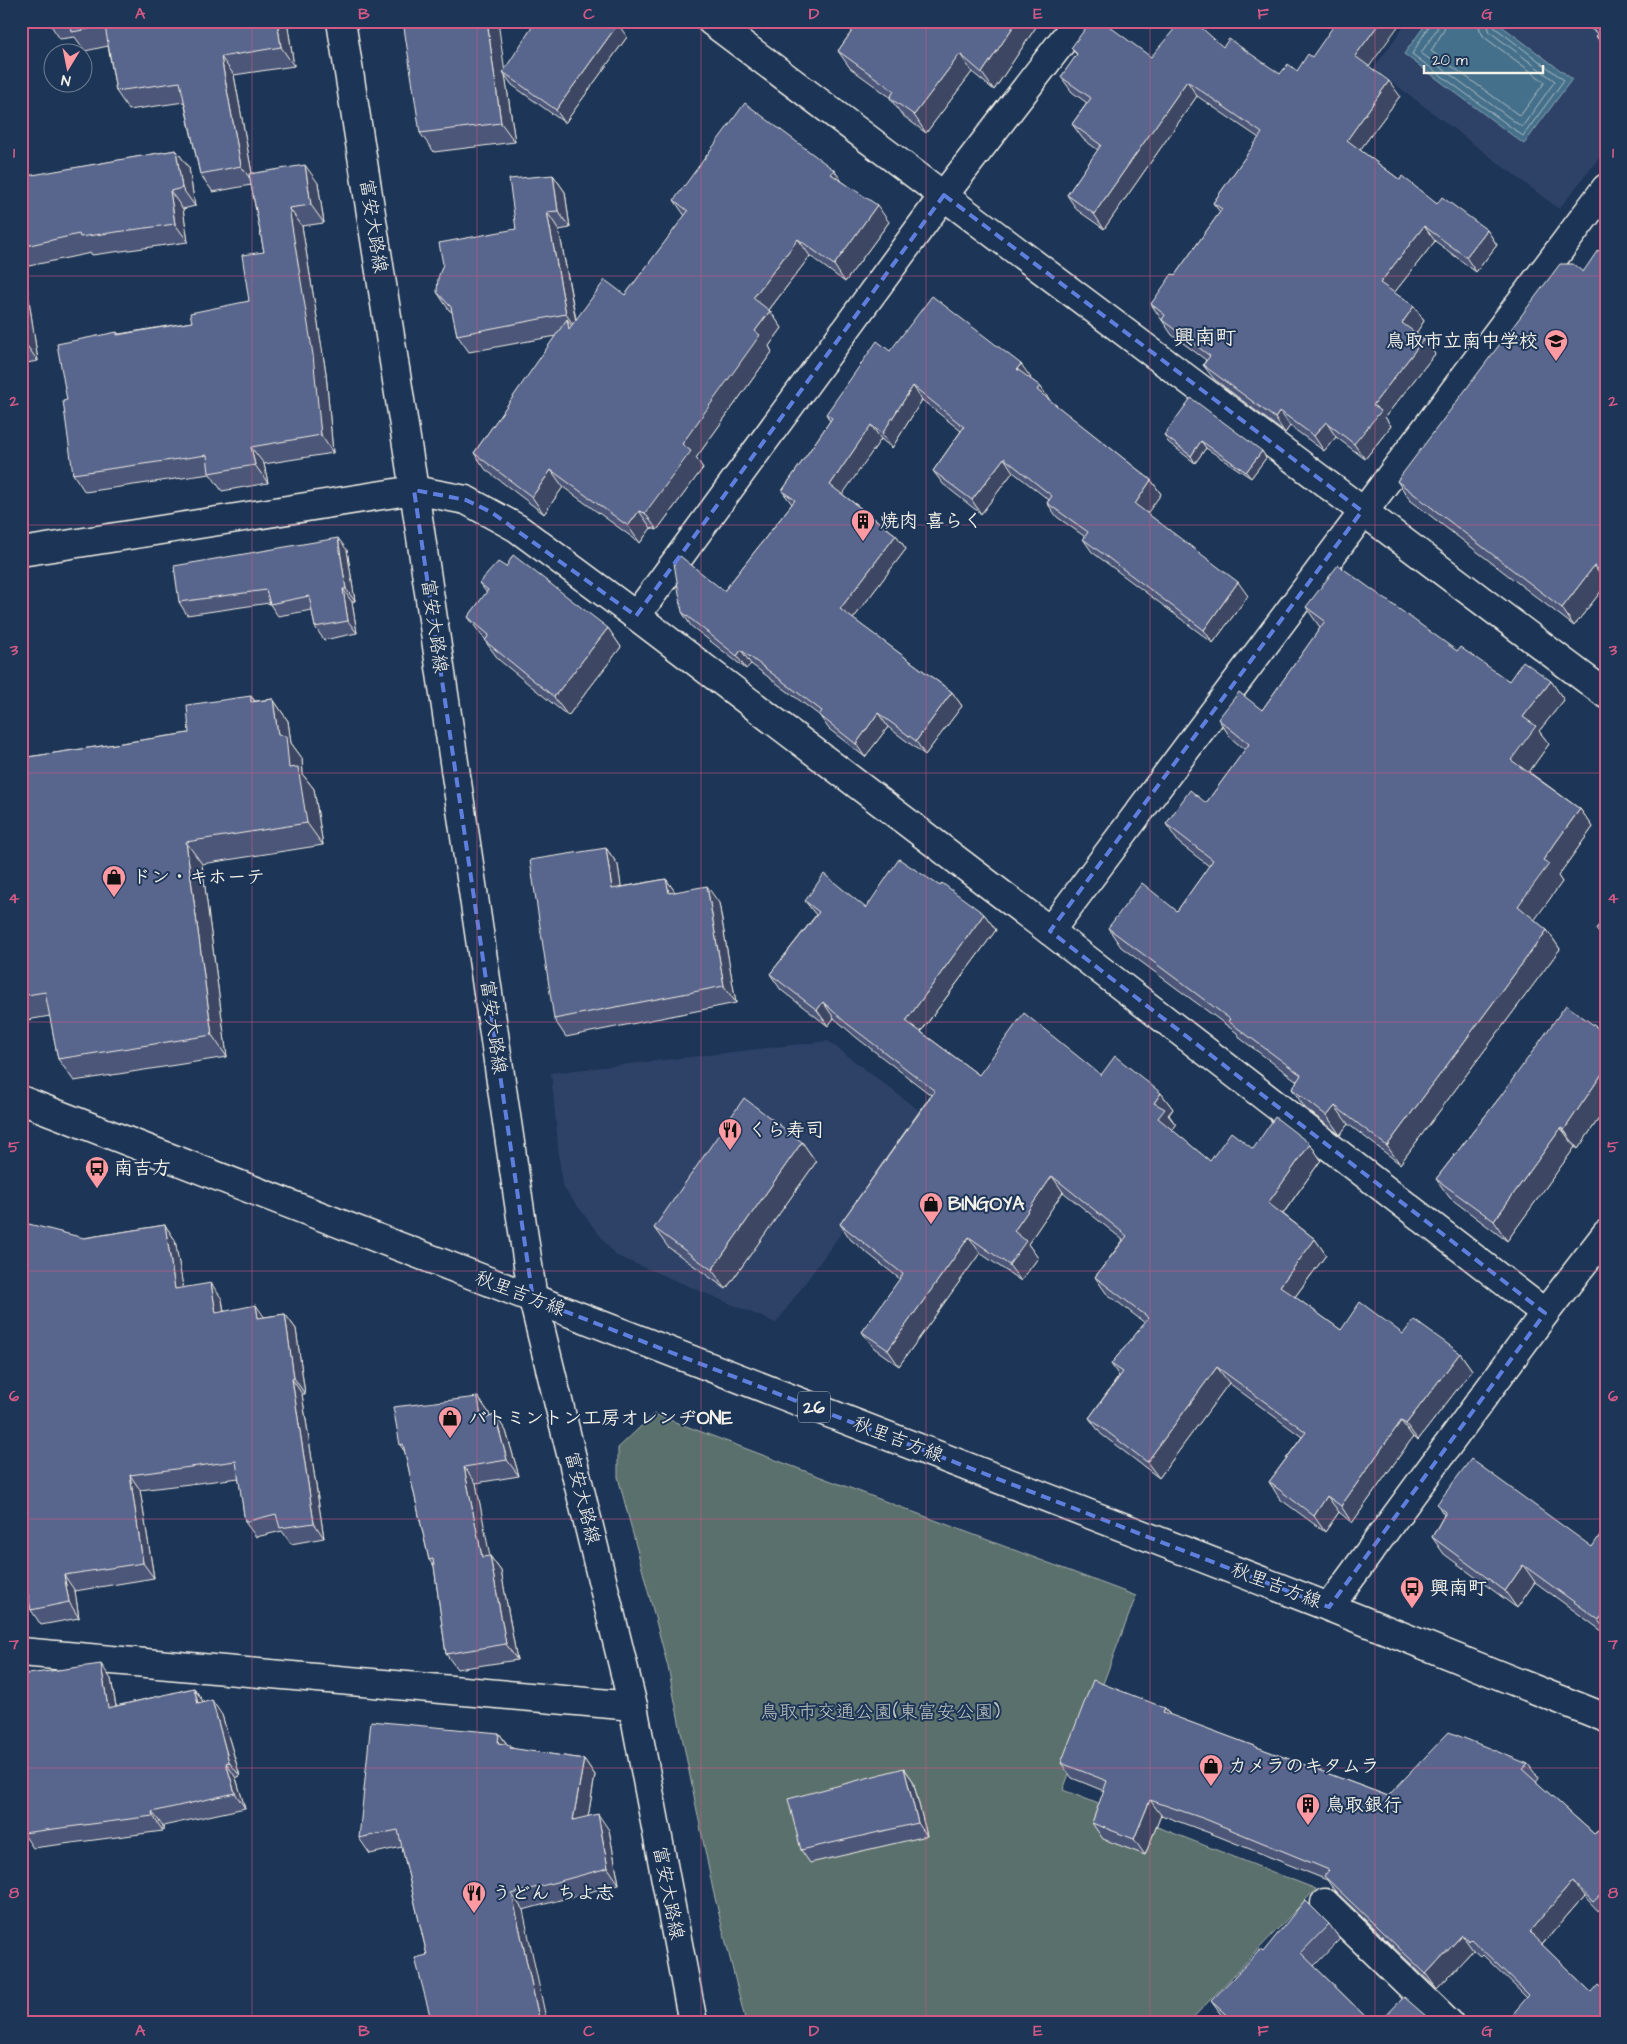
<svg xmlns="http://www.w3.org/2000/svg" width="1627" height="2044" font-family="'Architects Daughter','Klee One',sans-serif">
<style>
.built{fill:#2f4367}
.green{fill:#5a706c;stroke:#a7b0aa}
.water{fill:#45708b;stroke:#8ba4b0}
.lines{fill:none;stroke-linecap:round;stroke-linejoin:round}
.shore{stroke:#aebdc3;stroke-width:1}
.minor-casing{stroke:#f4f1e8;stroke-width:31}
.major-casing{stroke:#f4f1e8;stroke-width:31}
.minor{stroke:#1d3557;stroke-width:28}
.major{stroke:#1d3557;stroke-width:28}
.wall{fill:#4c5779;stroke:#f4f1e8}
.shaded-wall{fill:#3e4763;stroke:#f4f1e8}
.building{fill:#58658d;stroke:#f4f1e8}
.marked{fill:none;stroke:#5e7fdd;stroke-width:4;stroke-dasharray:10 6;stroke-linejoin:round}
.grid{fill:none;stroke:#d15985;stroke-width:1;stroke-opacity:0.55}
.labels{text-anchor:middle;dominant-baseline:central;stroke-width:4;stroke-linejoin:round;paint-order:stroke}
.shield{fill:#1d3557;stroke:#b4b9bc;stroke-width:1}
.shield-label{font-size:18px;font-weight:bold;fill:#f4f1e8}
.street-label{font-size:19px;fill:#f4f1e8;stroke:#1d3557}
.poi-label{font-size:19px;font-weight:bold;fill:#f4f1e8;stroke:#1d3557;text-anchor:start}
.park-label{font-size:19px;fill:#bec4bd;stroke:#1d3557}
.quarter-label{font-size:21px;font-weight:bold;fill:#f4f1e8;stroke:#1d3557}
.neatline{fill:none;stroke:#d15985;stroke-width:2}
.grid-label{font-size:16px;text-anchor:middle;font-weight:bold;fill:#d15985}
</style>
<rect width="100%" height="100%" fill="#1d3557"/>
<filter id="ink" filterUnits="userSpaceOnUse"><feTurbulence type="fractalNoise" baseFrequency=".02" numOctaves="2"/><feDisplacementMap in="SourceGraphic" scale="10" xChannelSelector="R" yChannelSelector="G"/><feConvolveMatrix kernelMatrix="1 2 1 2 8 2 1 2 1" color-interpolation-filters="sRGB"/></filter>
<g filter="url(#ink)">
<g class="built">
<polygon points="1408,21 1606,21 1606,149 1559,209 1374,68"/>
<polygon points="828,1041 926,1116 776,1323 615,1255 562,1186 551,1073"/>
</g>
<polygon class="green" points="654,1414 1136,1596 1063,1790 1316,1889 1188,2023 746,2023 713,1890 668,1667 618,1477 618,1448"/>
<polygon class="water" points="1428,21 1495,21 1572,79 1524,144 1404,54"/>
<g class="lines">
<g class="shore">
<polyline points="1432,21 1412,54 1523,136 1564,80 1494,27 1492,21"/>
<polyline points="1438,21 1437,29 1421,53 1522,127 1555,81 1490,32 1486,21"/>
<polyline points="1446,21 1444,30 1431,51 1520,116 1545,82 1484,37 1480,30 1478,21"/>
</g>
<g class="minor-casing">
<g id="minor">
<polyline points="341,21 414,490 533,1299 633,1706 693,2023"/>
<polyline points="711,21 1606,694"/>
<polyline points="21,552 414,490 466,500 517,528 636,616 1050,931 1545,1313"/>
<polyline points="636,616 944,195 1078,21"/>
<polyline points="1050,931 1606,188"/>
<polyline points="1329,1607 1545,1313 1606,1234"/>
<polyline points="21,1652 633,1706"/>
<polyline points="1325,1903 1449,2023"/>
</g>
</g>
<g class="major-casing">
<polyline id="major" points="21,1100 1329,1607 1606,1718"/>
</g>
<use href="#minor" class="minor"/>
<use href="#major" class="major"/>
</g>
<g class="wall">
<polygon points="48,21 287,21 294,66 234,75 252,173 318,183 324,223 302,226 326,373 333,453 264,464 268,483 222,491 210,474 85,492 73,474 67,400 117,332 119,334 192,322 249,301 264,252 251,185 213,192 200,174 184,102 129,110 116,91 108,46 85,51 75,37 60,39"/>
<polygon points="859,21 1040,21 994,90 972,72 926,133 902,115 890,98 890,97 850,68 838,51"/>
<polygon points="1580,21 1606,21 1606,50 1596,36 1598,34"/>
<polygon points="627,37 565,123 512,85 505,75 515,142 434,152 420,133 505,69"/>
<polygon points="1223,47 1280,74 1297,71 1312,57 1369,66 1400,96 1360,150 1400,180 1437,204 1487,230 1497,245 1476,272 1435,241 1394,293 1414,306 1424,321 1416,333 1435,354 1385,417 1391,426 1365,459 1336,437 1324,451 1290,426 1285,433 1214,379 1203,365 1206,360 1172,335 1151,304 1175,275 1220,212 1213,203 1259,138 1197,96 1104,229 1077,210 1067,195 1098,150 1083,139 1072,124 1087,103 1072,92 1061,77 1077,55 1071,48 1151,57"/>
<polygon points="176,150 189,168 195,206 183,209 188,242 92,255 91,253 24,267 38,361 21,364 21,157 29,169 30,176"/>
<polygon points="553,175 565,192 570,228 559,230 576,319 625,295 685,216 674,200 843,182 889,222 845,282 810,256 769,310 782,328 769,346 772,352 696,458 703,468 657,530 651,528 640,543 563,487 544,514 486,470 474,453 556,336 469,352 457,335 453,313 449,310 437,292 516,229"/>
<polygon points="1606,251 1606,585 1574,626 1410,500 1397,481 1583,272 1604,254"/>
<polygon points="890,351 1031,378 1030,379 1040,386 1049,399 1049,400 1151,480 1161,494 1147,513 1248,596 1213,643 1092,552 1083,539 1084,536 1057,517 1047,503 1049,500 1013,472 981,514 943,484 933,471 961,431 922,400 892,448 881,439 842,494 896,535 906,549 853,619 952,692 962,706 925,755 888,727 865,757 829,729 819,715 751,664 746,669 691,626 682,612 724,591 792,504 782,491 830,421 826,414"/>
<polygon points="1164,435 1262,451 1266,458 1251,478 1206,448 1195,463 1168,442"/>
<polygon points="347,550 355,601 352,602 357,633 324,640 315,627 312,610 278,616 269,603 187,615 179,602"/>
<polygon points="479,583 608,628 621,647 568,716 499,660 485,641 486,640 482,636 468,617 487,593"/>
<polygon points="1306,607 1457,651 1509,681 1551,681 1564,700 1539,731 1549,744 1529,772 1580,809 1593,827 1558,876 1562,882 1534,920 1547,930 1560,949 1400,1164 1348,1124 1340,1135 1305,1108 1292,1089 1297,1081 1241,1039 1237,1033 1121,947 1108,928 1177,911 1209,866 1179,843 1166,824 1206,803 1245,750 1231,738 1218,719 1262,710 1321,627 1319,626"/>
<polygon points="251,696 255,701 273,699 288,721 291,743 302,758 303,775 314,789 323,845 202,864 227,1057 74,1081 58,1059 50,1016 21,1021 21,758 189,733"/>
<polygon points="606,848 618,865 621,887 666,879 675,892 719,903 736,1003 566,1037 554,1019"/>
<polygon points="805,901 866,908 984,914 996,930 921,1032 979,1075 1101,1075 1161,1093 1173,1109 1169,1115 1176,1125 1172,1130 1210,1161 1253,1149 1310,1144 1321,1160 1283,1214 1315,1239 1326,1255 1295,1297 1341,1330 1403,1334 1460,1353 1472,1370 1418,1440 1413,1437 1352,1523 1339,1512 1325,1532 1280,1499 1269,1482 1302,1437 1229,1383 1159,1478 1101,1434 1089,1418 1119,1376 1111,1364 1145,1323 1106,1293 1095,1277 1123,1240 1063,1192 1028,1244 1038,1258 1021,1281 980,1253 899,1366 874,1348 862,1332 900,1279 851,1240 840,1224 931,1095 857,1038 834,1018 828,1026 781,990 770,974 816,915"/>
<polygon points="1606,916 1606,943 1596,929"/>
<polygon points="1606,1034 1606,1108 1578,1149 1575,1147 1507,1241 1450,1198 1436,1179 1500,1097"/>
<polygon points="802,1142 816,1162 726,1289 668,1247 654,1228"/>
<polygon points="165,1225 175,1240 183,1288 222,1299 224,1311 264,1317 285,1314 296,1329 305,1394 302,1394 324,1538 291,1544 282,1531 256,1537 245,1522 239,1478 140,1490 154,1578 75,1591 79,1618 41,1625 31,1610 84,1238"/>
<polygon points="478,1397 489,1413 489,1417 495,1415 506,1431 519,1476 476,1483 489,1556 490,1556 501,1571 517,1660 457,1669 446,1654 434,1566 429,1560 405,1452 400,1445"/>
<polygon points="1437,1504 1592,1547 1606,1531 1606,1634 1535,1582 1517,1608 1444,1554 1432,1537 1444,1515"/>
<polygon points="111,1679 116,1706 194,1688 204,1703 222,1715 240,1776 236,1778 245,1808 163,1826 163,1831 33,1848 23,1833"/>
<polygon points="1165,1708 1170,1715 1388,1796 1528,1764 1539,1779 1536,1782 1594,1834 1606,1825 1606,1916 1604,1917 1584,1896 1542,1945 1591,1992 1606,1991 1527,1998 1482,1954 1480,1956 1473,1950 1437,1989 1335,1891 1327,1880 1215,1835 1161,1815 1145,1855 1103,1839 1092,1823 1104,1791 1072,1778 1061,1763"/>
<polygon points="499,1733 507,1744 514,1749 584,1759 595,1775 588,1817 609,1830 619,1884 523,1910 427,1955 402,1847 370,1854 359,1838"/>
<polygon points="904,1768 913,1781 927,1836 810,1863 801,1850"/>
<polygon points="1329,1924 1340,1939 1314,1966 1372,2023 1229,2023 1222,2016 1211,2001 1263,1952"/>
</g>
<g class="shaded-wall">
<polygon points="277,21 287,21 294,66 281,47"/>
<polygon points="487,21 498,21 505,73 503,72 505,75 515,142 501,123"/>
<polygon points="1017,21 1040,21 994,90 982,73"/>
<polygon points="1381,21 1402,21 1366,71 1355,56"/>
<polygon points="618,24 627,37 565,123 556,110"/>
<polygon points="960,54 972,72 926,133 914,115"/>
<polygon points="221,57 234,75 254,184 241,166"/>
<polygon points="1187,81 1197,96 1104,229 1094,214"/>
<polygon points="1389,81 1400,96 1357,154 1347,140"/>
<polygon points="176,150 189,168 195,206 182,188"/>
<polygon points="21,157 29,169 33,196 21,179"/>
<polygon points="305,165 318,183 324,223 311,205"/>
<polygon points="834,170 846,187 831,174"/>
<polygon points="553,175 565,192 570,228 558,211"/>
<polygon points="170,191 183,209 188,242 175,224"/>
<polygon points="877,205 889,222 845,282 834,265"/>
<polygon points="289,208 302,226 326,373 333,453 321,435"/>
<polygon points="547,212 559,230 578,332 566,314"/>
<polygon points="1424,226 1435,241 1390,298 1380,283"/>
<polygon points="1487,230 1497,245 1476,272 1466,257"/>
<polygon points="798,239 810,256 765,315 753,298"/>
<polygon points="21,264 24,267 38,361 25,343 21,316"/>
<polygon points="1414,306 1424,321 1413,338 1402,323"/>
<polygon points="770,311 782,328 769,346 772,352 696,458 703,468 657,530 645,513 682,444 755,331"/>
<polygon points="567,319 579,337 569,329"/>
<polygon points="1424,339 1435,354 1385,417 1391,426 1365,459 1354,444 1373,405"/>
<polygon points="1021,364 1031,378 1027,383 1017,369"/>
<polygon points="913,386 922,400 892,448 882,434"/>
<polygon points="1040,386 1049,399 1046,404 1037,390"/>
<polygon points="1280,411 1290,426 1285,433 1275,418"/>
<polygon points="1326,422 1336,437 1324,451 1314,436"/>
<polygon points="871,425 881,439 840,498 830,485"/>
<polygon points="1201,441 1206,448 1195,463 1191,456"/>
<polygon points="251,447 264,464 268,483 255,465"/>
<polygon points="1262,451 1266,458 1251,478 1246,472"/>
<polygon points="1004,458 1013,472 981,514 972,500"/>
<polygon points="551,470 563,487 544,514 532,497"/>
<polygon points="1151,480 1161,494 1144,518 1135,504"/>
<polygon points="21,501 24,520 21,516"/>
<polygon points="639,511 651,528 640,543 628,526"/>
<polygon points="896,535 906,549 850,623 840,609"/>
<polygon points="338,538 347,550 355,601 346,589"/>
<polygon points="1594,566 1606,583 1606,585 1574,626 1562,608"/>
<polygon points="1238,582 1248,596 1213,643 1204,630"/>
<polygon points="343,589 352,602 357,633 348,621"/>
<polygon points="608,628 621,647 568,716 554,697"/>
<polygon points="741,650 751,664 746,669 737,656"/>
<polygon points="1551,681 1564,700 1539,731 1549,744 1524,779 1511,760 1523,717"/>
<polygon points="952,692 962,706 925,755 916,741"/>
<polygon points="251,696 266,718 251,702"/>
<polygon points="273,699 288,721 291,743 302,758 303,775 314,789 323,845 307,823 278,735"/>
<polygon points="878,713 888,727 865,757 856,744"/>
<polygon points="1580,809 1593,827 1558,876 1562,882 1531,925 1518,906 1543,860"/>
<polygon points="186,842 202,864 227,1057 212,1035"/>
<polygon points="606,848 618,865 624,906 612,889"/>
<polygon points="666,879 678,896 669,893"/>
<polygon points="707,886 719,903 736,1003 724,986"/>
<polygon points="984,914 996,930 917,1037 906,1021"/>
<polygon points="1547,930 1560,949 1400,1164 1387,1146"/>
<polygon points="823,1002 834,1018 828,1026 817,1010"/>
<polygon points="1606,1068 1606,1108 1578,1149 1564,1130"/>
<polygon points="1161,1093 1173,1109 1168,1115 1176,1125 1169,1134 1158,1118 1154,1103"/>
<polygon points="1335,1106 1348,1124 1340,1135 1327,1116"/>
<polygon points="1561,1128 1575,1147 1507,1241 1494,1221"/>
<polygon points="802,1142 816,1162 726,1289 712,1270"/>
<polygon points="1310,1144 1321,1160 1279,1219 1268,1203"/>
<polygon points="1052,1176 1063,1192 1028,1244 1038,1258 1021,1281 1009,1265 1014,1231"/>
<polygon points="165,1225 175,1240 186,1304 175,1289"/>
<polygon points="969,1237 980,1253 899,1366 888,1350"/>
<polygon points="1315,1239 1326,1255 1291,1302 1280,1286"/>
<polygon points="211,1283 222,1299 226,1328 216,1313"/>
<polygon points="256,1305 267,1321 258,1318"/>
<polygon points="285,1314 296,1329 305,1394 294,1378"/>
<polygon points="1460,1353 1472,1370 1418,1440 1406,1424"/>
<polygon points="1217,1367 1229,1383 1159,1478 1147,1462"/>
<polygon points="292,1379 302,1394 324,1538 314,1523"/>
<polygon points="478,1397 489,1413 492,1435 481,1420"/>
<polygon points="495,1415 506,1431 519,1476 507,1460"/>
<polygon points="1401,1421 1413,1437 1352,1523 1341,1506"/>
<polygon points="464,1467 476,1483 493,1573 482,1557"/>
<polygon points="130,1475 140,1490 154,1578 143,1563"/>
<polygon points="1327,1496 1339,1512 1325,1532 1314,1516"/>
<polygon points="490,1556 501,1571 517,1660 506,1644"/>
<polygon points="1523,1565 1535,1582 1517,1608 1505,1591"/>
<polygon points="64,1575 75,1591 79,1618 69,1602"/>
<polygon points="1606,1610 1606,1630 1599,1620"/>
<polygon points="101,1664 111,1679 119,1723 108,1708"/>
<polygon points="194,1688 204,1703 198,1704"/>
<polygon points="212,1700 222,1715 240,1776 229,1762"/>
<polygon points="1165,1708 1176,1723 1163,1712"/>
<polygon points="499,1733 510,1749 498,1743"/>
<polygon points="584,1759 595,1775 585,1836 573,1820"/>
<polygon points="226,1763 236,1778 245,1808 235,1793"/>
<polygon points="904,1768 913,1781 927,1836 918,1823"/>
<polygon points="1150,1800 1161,1815 1145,1855 1134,1839"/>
<polygon points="152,1812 163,1826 163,1831 153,1816"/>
<polygon points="598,1814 609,1830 619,1884 608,1868"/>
<polygon points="1573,1881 1584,1896 1540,1947 1529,1932"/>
<polygon points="512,1894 523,1910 547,2023 540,2023"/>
<polygon points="1462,1935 1473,1950 1437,1989 1426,1974"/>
</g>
<g class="building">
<polygon points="70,21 277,21 281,47 221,57 241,166 200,174 180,82 116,91 105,26 72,32"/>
<polygon points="403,21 487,21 501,123 420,133"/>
<polygon points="536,21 615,21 618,24 556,110 503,72"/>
<polygon points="859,21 1017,21 982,73 960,54 914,115 890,98 894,91 838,51"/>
<polygon points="1091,21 1102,21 1151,57 1181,21 1194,21 1223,47 1229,39 1280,74 1288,64 1297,71 1308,54 1312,57 1337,21 1381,21 1355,56 1389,81 1347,140 1400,180 1402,176 1437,204 1442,197 1487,230 1466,257 1424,226 1380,283 1414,306 1402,323 1424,339 1373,405 1381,411 1354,444 1326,422 1314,436 1280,411 1275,418 1203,365 1210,356 1162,320 1165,315 1151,304 1172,274 1175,275 1222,209 1213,203 1262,133 1187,81 1094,214 1067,195 1101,145 1072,124 1091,98 1061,77 1077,54 1071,48"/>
<polygon points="1592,21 1606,21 1606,43 1596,36 1602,29"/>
<polygon points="745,103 834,170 831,174 877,205 834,265 798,239 753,298 770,311 755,331 760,335 682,444 691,451 645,513 639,511 628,526 551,470 532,497 474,453 567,319 569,329 605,280 625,295 688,211 674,200"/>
<polygon points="176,150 182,188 170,191 175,224 80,237 79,234 21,247 21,177"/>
<polygon points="305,165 311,205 289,208 313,355 321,435 251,447 255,465 209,473 207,455 73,474 63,401 67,400 57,344 117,332 117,335 192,322 190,313 249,301 242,255 264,252 249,174"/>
<polygon points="553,175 558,211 547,212 566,314 457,335 451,307 437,292 438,278 443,264 439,243 516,229 509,179"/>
<polygon points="1598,250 1604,254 1606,251 1606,575 1594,566 1562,608 1397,481 1560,264 1573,264 1583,272"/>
<polygon points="932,296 1021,364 1017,369 1040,386 1037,390 1151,480 1135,504 1238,582 1204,630 1083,539 1088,532 1047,503 1052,496 1004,458 972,500 933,471 964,427 913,386 882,434 871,425 830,485 896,535 840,609 952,692 916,741 878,713 856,744 819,715 822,711 741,650 737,656 682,612 674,563 680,556 724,591 795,500 782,491 832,418 826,414 877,341 890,351"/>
<polygon points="21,316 25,343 21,344"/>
<polygon points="1191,398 1262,451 1246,472 1201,441 1191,456 1164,435"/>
<polygon points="338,538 346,589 343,589 348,621 315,627 309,596 270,604 266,590 179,602 174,566"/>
<polygon points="513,555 608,628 554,697 485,641 489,635 468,617 488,590 479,583 498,562 506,567"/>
<polygon points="1338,565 1457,651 1460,647 1509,681 1523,661 1551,681 1523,717 1536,726 1511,760 1580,809 1543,860 1549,864 1518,906 1547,930 1387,1146 1335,1106 1327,1116 1292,1089 1301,1075 1228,1021 1230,1019 1108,928 1142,883 1177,911 1213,860 1166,824 1190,790 1206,803 1249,744 1218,719 1239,692 1262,710 1325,621 1306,607"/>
<polygon points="251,696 251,702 273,699 278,735 286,736 289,768 298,767 307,823 186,842 212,1035 58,1059 45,992 21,996 21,758 189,733 187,705"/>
<polygon points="606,848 612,889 666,879 669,893 707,886 724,986 554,1019 530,860"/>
<polygon points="899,859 940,886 942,883 984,914 906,1021 979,1075 1024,1013 1101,1075 1115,1056 1161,1093 1154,1103 1165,1109 1158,1118 1210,1161 1231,1132 1253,1149 1275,1117 1310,1144 1268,1203 1315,1239 1280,1286 1341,1330 1360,1302 1403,1334 1414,1320 1460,1353 1406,1424 1401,1421 1341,1506 1327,1496 1314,1516 1269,1482 1306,1432 1217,1367 1147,1462 1089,1418 1123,1372 1111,1364 1149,1318 1095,1277 1127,1236 1052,1176 1014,1231 1026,1241 1009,1265 969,1237 888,1350 862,1332 903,1274 840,1224 935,1091 845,1022 823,1002 817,1010 770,974 819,912 805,901 824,874 866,908"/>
<polygon points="1606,916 1606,937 1596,929"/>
<polygon points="1566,1005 1606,1034 1606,1068 1564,1130 1561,1128 1494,1221 1436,1179 1500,1097"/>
<polygon points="744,1098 802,1142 712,1270 654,1228"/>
<polygon points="21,1222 84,1238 165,1225 175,1289 211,1283 216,1313 256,1305 258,1318 285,1314 294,1378 292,1379 314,1523 280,1528 276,1514 245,1522 236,1461 130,1475 143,1563 64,1575 69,1602 31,1610 21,1559"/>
<polygon points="478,1397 481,1420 495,1415 507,1460 464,1467 482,1557 490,1556 506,1644 446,1654 433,1559 429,1560 403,1444 400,1445 393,1407"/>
<polygon points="1471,1459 1592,1547 1604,1529 1606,1531 1606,1610 1599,1620 1523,1565 1505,1591 1432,1537 1446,1512 1437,1504"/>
<polygon points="101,1664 108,1708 194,1688 198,1704 212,1700 229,1762 226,1763 235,1793 152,1812 153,1816 23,1833 21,1822 21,1675"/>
<polygon points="1093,1680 1165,1708 1163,1712 1388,1796 1449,1732 1528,1764 1522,1769 1594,1834 1606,1825 1606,1890 1593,1902 1573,1881 1529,1932 1591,1992 1598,1984 1606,1991 1606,2023 1505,2023 1529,1995 1471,1939 1469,1941 1462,1935 1426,1974 1324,1876 1329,1870 1205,1819 1150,1800 1134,1839 1092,1823 1107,1781 1061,1763"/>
<polygon points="371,1721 499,1733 498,1743 511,1745 510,1748 584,1759 573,1820 598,1814 608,1868 512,1894 540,2023 432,2023 415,1958 427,1955 398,1830 359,1838"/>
<polygon points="904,1768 918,1823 801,1850 788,1799"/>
<polygon points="1305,1900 1329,1924 1301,1953 1372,2023 1235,2023 1211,2001 1260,1950 1263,1952"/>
<polygon points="1404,1997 1434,2023 1379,2023"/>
</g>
</g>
<path class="marked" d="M944 195 1362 511 1050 931 1545 1313 1329 1607 533 1299 414 490 466 500 491 512 636 616Z"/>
<path class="grid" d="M252 21V2023M477 21V2023M701 21V2023M926 21V2023M1150 21V2023M1375 21V2023M21 276H1606M21 525H1606M21 773H1606M21 1022H1606M21 1271H1606M21 1519H1606M21 1768H1606"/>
<defs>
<g id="school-pin" transform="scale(1.25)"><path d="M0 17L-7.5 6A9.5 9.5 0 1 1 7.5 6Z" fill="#ff9aa2" stroke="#1d3557"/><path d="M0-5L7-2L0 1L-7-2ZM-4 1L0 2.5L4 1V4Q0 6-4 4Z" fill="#111"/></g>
<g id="building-pin" transform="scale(1.25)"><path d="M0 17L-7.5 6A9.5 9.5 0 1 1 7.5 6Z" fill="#ff9aa2" stroke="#1d3557"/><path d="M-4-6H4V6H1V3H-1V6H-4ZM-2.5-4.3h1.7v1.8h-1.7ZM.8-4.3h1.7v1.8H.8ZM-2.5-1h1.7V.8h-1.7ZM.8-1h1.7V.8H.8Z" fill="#111"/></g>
<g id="shop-pin" transform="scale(1.25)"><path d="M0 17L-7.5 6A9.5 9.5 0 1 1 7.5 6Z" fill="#ff9aa2" stroke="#1d3557"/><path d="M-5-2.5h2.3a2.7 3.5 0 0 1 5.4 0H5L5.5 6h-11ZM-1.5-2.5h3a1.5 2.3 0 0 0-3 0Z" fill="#111"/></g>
<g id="restaurant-pin" transform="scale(1.25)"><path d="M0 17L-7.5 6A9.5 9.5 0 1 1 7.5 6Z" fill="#ff9aa2" stroke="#1d3557"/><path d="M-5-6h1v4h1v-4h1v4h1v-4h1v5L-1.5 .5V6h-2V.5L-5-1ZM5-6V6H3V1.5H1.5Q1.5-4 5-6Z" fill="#111"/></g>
<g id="bus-pin" transform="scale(1.25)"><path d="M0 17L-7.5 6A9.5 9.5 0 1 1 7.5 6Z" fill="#ff9aa2" stroke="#1d3557"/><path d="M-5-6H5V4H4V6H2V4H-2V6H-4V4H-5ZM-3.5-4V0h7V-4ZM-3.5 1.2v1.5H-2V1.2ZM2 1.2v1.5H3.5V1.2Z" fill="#111"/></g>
</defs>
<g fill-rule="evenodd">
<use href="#school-pin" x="1556" y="341"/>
<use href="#building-pin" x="863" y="521"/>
<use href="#shop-pin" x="114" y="877"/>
<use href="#restaurant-pin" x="730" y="1130"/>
<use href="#bus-pin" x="97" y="1168"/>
<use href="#shop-pin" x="931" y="1204"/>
<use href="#shop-pin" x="450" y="1418"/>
<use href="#bus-pin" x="1412" y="1588"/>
<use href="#shop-pin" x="1211" y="1766"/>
<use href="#building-pin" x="1308" y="1805"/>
<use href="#restaurant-pin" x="474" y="1893"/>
</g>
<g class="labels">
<rect class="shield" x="798" y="1391.5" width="32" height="31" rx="4"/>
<g class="shield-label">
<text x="814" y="1407">26</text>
</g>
<g class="street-label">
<text transform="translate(373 226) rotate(81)">富安大路線</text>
<text transform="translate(434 626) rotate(82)">富安大路線</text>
<text transform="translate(493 1027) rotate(82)">富安大路線</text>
<text transform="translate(520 1294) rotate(21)">秋里吉方線</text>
<text transform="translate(898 1440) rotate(21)">秋里吉方線</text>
<text transform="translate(582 1498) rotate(76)">富安大路線</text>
<text transform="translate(1276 1586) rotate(21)">秋里吉方線</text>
<text transform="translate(668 1893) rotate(79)">富安大路線</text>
</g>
<g class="poi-label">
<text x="1538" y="341" text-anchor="end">鳥取市立南中学校</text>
<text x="880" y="521">焼肉 喜らく</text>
<text x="132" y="877">ドン・キホーテ</text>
<text x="748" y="1130">くら寿司</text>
<text x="114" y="1168">南吉方</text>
<text x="948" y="1204">BINGOYA</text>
<text x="468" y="1418">バトミントン工房オレンヂONE</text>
<text x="1430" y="1588">興南町</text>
<text x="1228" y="1766">カメラのキタムラ</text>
<text x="1326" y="1805">鳥取銀行</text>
<text x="492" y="1893">うどん ちよ志</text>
</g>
<g class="park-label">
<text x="880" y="1712">鳥取市交通公園(東富安公園)</text>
</g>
<g class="quarter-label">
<text x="1205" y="337">興南町</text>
</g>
</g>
<rect width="1627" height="2044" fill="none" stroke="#1d3557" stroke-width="55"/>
<g transform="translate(68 68) rotate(190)"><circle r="24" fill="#1d3557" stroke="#738091"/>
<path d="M0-4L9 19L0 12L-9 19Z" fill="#ff9aa2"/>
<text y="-8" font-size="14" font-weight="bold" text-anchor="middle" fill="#f4f1e8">N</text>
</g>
<path d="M1424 65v8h119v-8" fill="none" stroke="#f4f1e8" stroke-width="2.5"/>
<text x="1432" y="65" font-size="15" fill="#f4f1e8" stroke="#1d3557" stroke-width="4" paint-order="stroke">20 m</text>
<rect x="28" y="28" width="1572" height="1988" class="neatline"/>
<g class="grid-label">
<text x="140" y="19">A</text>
<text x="364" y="19">B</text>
<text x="589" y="19">C</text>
<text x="814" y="19">D</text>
<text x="1038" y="19">E</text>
<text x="1263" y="19">F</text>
<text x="1487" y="19">G</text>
<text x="14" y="158">1</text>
<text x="1613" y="158">1</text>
<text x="14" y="406">2</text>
<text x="1613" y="406">2</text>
<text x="14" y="655">3</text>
<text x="1613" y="655">3</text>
<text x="14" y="903">4</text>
<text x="1613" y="903">4</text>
<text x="14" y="1152">5</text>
<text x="1613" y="1152">5</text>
<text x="14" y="1401">6</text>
<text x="1613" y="1401">6</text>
<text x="14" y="1649">7</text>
<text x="1613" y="1649">7</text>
<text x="14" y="1898">8</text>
<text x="1613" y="1898">8</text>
<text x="140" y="2036">A</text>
<text x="364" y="2036">B</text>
<text x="589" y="2036">C</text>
<text x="814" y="2036">D</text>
<text x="1038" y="2036">E</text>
<text x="1263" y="2036">F</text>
<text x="1487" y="2036">G</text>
</g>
</svg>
